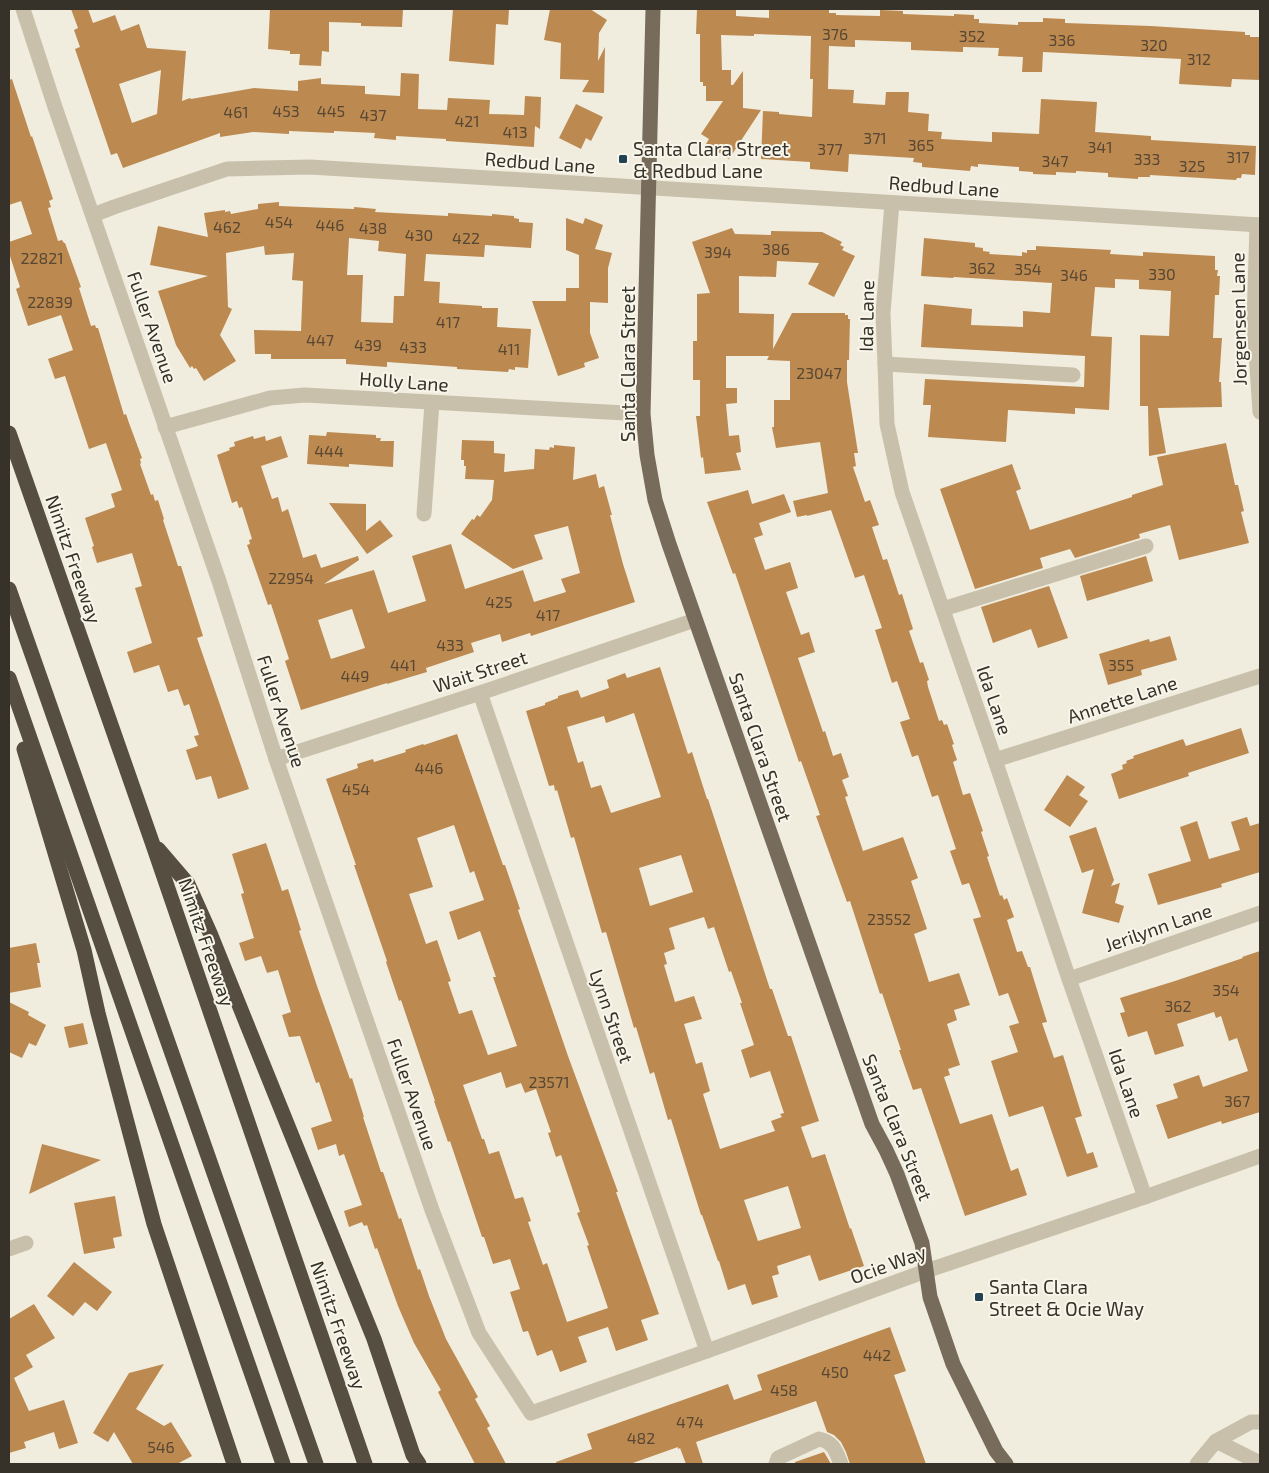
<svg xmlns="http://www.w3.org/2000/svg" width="1269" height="1473" font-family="'Exo 2',sans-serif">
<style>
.building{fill:#bc8950;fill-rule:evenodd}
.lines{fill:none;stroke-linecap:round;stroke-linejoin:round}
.minor{stroke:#c8c0ab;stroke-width:15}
.major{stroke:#776c5c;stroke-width:15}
.highway{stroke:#564e41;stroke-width:15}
.poi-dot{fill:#224254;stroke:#f8f6ea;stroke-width:2}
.labels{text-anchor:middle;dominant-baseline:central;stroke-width:4;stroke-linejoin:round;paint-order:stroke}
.number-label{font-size:16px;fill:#584733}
.poi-label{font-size:19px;fill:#363129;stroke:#f8f6ea;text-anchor:start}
.street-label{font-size:19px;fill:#363129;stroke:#f8f6ea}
</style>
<rect width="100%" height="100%" fill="#f0edde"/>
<g class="building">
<path d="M71 9H88L93 23 115 15 121 31 139 24 147 48 186 51 182 101 190 98 191 99 254 88 298 91V81L321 78V84L365 86V94L400 96 401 73 419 74 418 109 447 110 448 98 490 100 489 114 524 115 525 96 541 97 540 129 535 126 534 147 446 141V139L396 136V140L374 138 375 133 334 131V133L289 131V134L253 132 220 137V133L123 168 117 153 111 155 75 49 80 47 74 30 78 28ZM161 70 157 114 132 123 119 84Z"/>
<polygon points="270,9 403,9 402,27 362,26 361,26 361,23 329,22 329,52 322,51 321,66 299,65 300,54 290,54 290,51 268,49"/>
<polygon points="453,9 509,9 508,25 496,24 494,65 449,61"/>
<polygon points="550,9 590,9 607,20 599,33 598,61 605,47 604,93 582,92 589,80 560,79 561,43 544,40"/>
<polygon points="697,9 736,9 736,16 769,18 769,9 829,9 829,13 836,13 836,15 880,16 880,10 903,11 903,14 954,16 954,14 974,15 974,19 979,19 979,23 1018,25 1018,22 1043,22 1043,18 1065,19 1065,23 1151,26 1245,32 1245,35 1250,35 1250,37 1260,37 1260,80 1232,79 1231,87 1179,84 1181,59 1043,52 1042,72 1022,72 1023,57 998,56 999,48 963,47 963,52 911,50 911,42 855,40 855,47 829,46 828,89 854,90 853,103 885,105 886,92 909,92 908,112 929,114 928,131 942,132 941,139 992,142 992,132 1039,134 1041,99 1097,102 1095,132 1151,136 1151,140 1256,146 1255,175 1242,174 1241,178 1237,178 1236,180 1150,175 1150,177 1138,177 1138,179 1108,177 1108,173 1076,171 1076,173 1056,172 1056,175 1033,174 1033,172 1019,171 1019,167 978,164 978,167 971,166 970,171 922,167 922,163 913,162 914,158 849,154 848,172 810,169 810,162 761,159 763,111 779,112 779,114 812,117 813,79 810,79 811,36 754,34 754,36 721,35 722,70 731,70 731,85 733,85 743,71 743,108 761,110 729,159 706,144 709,139 701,134 723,101 706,101 706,86 703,86 703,82 700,82 700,34 696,34"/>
<polygon points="12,79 31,137 32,136 53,199 49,201 51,207 48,208 58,241 62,240 64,243 65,243 81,287 79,288 91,326 95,325 96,328 98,328 124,415 126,414 129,423 142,458 140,459 141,463 140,464 151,495 153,494 155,501 158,500 164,519 163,520 178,566 181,566 203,636 197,638 249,789 218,799 211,776 196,780 186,750 198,746 194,736 199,735 189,704 184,706 178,689 168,692 159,665 134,673 127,652 152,643 135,588 142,586 132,553 97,563 92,547 94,546 85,518 115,507 111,494 122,490 106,443 89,449 65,376 55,379 48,359 73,350 61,315 28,326 16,289 20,287 9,253 9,242 32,234 21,201 9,205 9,80"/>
<polygon points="576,104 603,117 591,141 586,138 581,149 559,138"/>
<path d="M279 202V206L354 209V207L376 209 375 212 448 216V213L492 216V214L514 216V218L519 219V222L533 223 531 248 485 245 484 257 426 254 424 281 440 282 439 303 482 306V308H498L497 327 531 329 528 368 515 367V370L509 369 508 372 457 369V367L387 362V367L346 364V359H271V354H255L254 330 301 331 303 281 292 280 294 253 265 255 264 246 226 253 228 307 232 309 220 335 236 361 204 381 196 368 194 369 192 366 190 368 176 345 158 291 208 276 150 265 158 226 208 237 204 213 225 210V212L230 211 231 214 258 209V204ZM349 238 379 241 378 251 406 254 404 296H394L393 323 361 322 363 275H347Z"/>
<polygon points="566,218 583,224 585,218 603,225 595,249 612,253 608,268 608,303 590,302 590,333 599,358 584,363 585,367 558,376 532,301 566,301 566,288 579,288 579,255 566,250"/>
<polygon points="732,228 735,234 771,235 771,231 822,232 842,242 840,245 844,247 842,250 855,256 834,297 808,284 819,263 777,261 776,277 739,276 739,313 774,314 773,349 792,313 845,313 845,315 848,315 848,319 850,319 849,360 847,360 847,382 858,453 854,453 856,466 853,467 865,502 870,500 879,525 872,527 883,560 887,559 899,595 902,594 913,629 909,631 920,663 923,662 929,680 927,681 928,687 939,721 942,720 944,725 947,724 954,744 952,745 957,760 953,762 963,795 970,793 983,831 981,832 989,856 987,857 1000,896 1002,895 1004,900 1007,898 1014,917 1007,920 1017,952 1022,951 1028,967 1030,967 1047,1022 1042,1023 1054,1058 1063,1055 1082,1116 1075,1118 1087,1154 1093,1152 1098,1167 1067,1177 1043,1106 1009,1117 991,1061 1018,1052 1009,1026 1019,1023 1008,993 999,996 973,919 981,917 969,883 962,885 950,851 956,849 938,795 932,797 918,755 912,757 900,722 910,719 897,681 892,683 875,630 882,628 864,575 855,578 831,510 807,516 807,515 797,517 793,501 828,493 820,442 776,448 772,427 774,427 774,400 790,400 790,361 767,360 769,356 726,356 726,388 737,388 737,403 726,404 729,436 739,435 741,452 736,453 741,470 705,474 703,457 701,458 696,416 700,416 700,380 693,380 693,341 697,341 697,294 710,293 692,242"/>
<polygon points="924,238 975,243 975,247 983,248 983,251 990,252 989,254 1022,256 1022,252 1027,253 1027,250 1036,250 1036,246 1111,250 1110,254 1143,256 1143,252 1215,256 1215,270 1218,270 1217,276 1220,276 1219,295 1215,295 1213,338 1222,338 1219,382 1221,382 1222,407 1158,408 1166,453 1149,456 1148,406 1140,406 1140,335 1169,336 1171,291 1139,289 1139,280 1115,279 1115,288 1095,287 1091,336 1112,337 1109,410 1075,408 1075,414 1008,410 1006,442 928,437 931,405 923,405 925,379 1084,387 1085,356 921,347 924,304 972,309 971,325 1023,327 1023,311 1050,313 1052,283 954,277 953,278 921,276"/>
<polygon points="327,432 376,435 376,438 381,438 380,441 394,441 393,467 349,464 349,467 307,464 309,435 326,436"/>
<path d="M253 436 254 439 265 436 266 441 281 436 288 457 261 466 272 499 278 497 282 512 288 509 303 558 316 554 321 568 358 556 359 560 324 584 374 570 388 613 426 601 412 556 451 544 465 589 523 570 534 602 566 592 561 579 580 573 568 526 534 535 543 559 513 569 461 534 472 519 474 520 477 515 480 517 492 500 494 480 465 479 466 466H464V460H461L462 440 494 441V453L505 454 504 472 534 469 535 449 549 450 550 447 554 448V445L575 447 573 480 596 474 599 488 604 486 612 515H610L623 564 635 602 531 636 530 633 502 642 500 634 471 643 474 652 426 668 427 672 387 684V683L301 710 285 661 289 659 271 604 268 605 247 545 250 544 249 540 252 539 242 507 239 508 237 501 232 503 217 455 230 450 229 448 235 446 234 442ZM352 609 365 648 331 659 318 620Z"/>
<polygon points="1226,443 1235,485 1238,485 1244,511 1241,512 1249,543 1179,560 1170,525 1139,534 1140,538 1075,558 1070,549 1040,558 1043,568 975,589 940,489 1012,464 1021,489 1016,491 1030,530 1132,497 1132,495 1163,485 1157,457"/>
<polygon points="748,490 752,504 784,494 791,512 759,523 763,535 754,538 765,570 790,562 798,588 786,592 801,635 809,632 815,652 798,658 823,732 825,731 833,756 841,753 849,777 842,780 848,796 845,797 863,851 903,837 918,878 911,881 927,929 914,934 929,982 959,973 970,1005 954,1010 957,1020 947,1024 960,1065 948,1069 950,1075 944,1077 960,1124 992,1114 1011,1171 1018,1168 1027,1195 965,1216 921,1088 913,1090 899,1050 901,1050 882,993 880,994 850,901 847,902 816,816 820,815 801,761 799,762 735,573 733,574 707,502"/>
<polygon points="329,503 366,504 366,531 380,520 393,536 367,554"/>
<polygon points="1146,556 1153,581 1087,601 1080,576"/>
<polygon points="1049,586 1068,638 1038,648 1031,629 993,643 981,607"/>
<polygon points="1170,636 1177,660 1141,670 1142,675 1108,685 1099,654 1149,639 1150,642"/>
<path d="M660 667 688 754 692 752 707 799H708L770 989H772L788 1036H791L819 1121 801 1127 812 1158 825 1154 850 1229 851 1228 864 1266 819 1281 810 1255 777 1266 779 1274 772 1276 778 1297 752 1305 745 1284 728 1290 719 1261H718L702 1215H701L671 1119 668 1120 654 1072 650 1074 636 1027 634 1028 606 932 602 933 574 837 571 838 557 790 555 791 554 785 549 786 526 711 545 705V703L558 698V696L578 690 581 698 609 688 607 680 625 673 627 678ZM634 713 661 797 611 813 601 785 591 788 583 761 578 763 567 727 604 716 606 723ZM681 855 693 892 650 906 639 868ZM704 917 708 929 714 927 729 972 731 971 742 1003H740L754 1045 741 1050 750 1078 770 1071 784 1113 780 1114 782 1117 771 1121 775 1131 720 1149 703 1094 710 1091 702 1062 696 1064 684 1024 702 1019 694 996 675 1002 664 965 667 964 664 953 675 949 669 928ZM788 1186 801 1228 758 1241 744 1200Z"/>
<polygon points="1241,728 1249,753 1188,773 1189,776 1119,799 1111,774 1123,769 1122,765 1127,763 1126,761 1134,758 1133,756 1183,739 1186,746"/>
<path d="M457 734 503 865H505L520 909 518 910 568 1056 618 1192H616L659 1314 641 1320 648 1340 616 1351 608 1327 578 1337 587 1362 560 1372 552 1350 537 1356 528 1331 523 1332 510 1292 520 1289 510 1259 493 1264 484 1237H482L450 1141 448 1142 434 1101H435L401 1000 399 1001 386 962 387 961 354 865H356L326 779 358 768 357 764 373 759 374 762 406 752 405 750 423 744 424 745ZM454 825 470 873 474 871 484 900 449 912 458 940 480 931 496 977H493L517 1046 488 1055 472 1010 459 1014 448 982 451 981 437 940 426 944 409 894 433 887 417 838ZM501 1072 506 1088 521 1083 525 1093 536 1089 551 1132 548 1133 556 1157 561 1155 580 1212 577 1213 589 1245 587 1246 608 1308 567 1322 547 1263 543 1265 528 1222 531 1221 523 1197 515 1199 499 1151 489 1154 484 1139H482L463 1085Z"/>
<polygon points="1067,775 1085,787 1079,795 1088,801 1070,827 1044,810"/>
<polygon points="1247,817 1250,826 1260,823 1260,872 1221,884 1222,887 1158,905 1148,874 1191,861 1180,827 1197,821 1209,859 1240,850 1231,822"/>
<polygon points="1096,827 1114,880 1111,886 1120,883 1115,903 1124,906 1119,923 1082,913 1094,869 1082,873 1069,836"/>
<polygon points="266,843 282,891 288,889 301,930 299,931 317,986 350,1079 352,1078 364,1117 363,1117 381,1172 383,1172 399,1219 401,1218 418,1270 420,1269 429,1296 446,1339 478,1397 475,1399 490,1426 487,1428 506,1464 475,1464 438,1392 441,1390 414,1343 398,1306 377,1248 375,1249 367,1225 364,1226 362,1222 349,1227 344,1211 362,1205 344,1154 339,1156 336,1144 318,1150 311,1128 332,1121 319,1082 316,1083 300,1036 289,1037 282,1015 291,1012 278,970 267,973 261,956 245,961 239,943 254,938 241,894 244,893 232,854"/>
<polygon points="36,943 40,963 37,963 41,987 9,993 9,948"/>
<polygon points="1260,951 1260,1112 1222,1124 1221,1121 1168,1139 1156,1105 1178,1098 1173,1084 1199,1075 1203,1087 1248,1071 1237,1038 1229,1041 1221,1016 1216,1018 1214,1012 1177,1024 1184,1046 1155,1055 1147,1031 1128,1037 1120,1013 1125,1012 1120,998 1175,981 1243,958 1242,957"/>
<polygon points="9,1002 29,1012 28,1015 46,1025 36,1046 29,1043 22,1058 9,1052"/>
<polygon points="83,1023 88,1044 69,1048 64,1027"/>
<polygon points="42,1144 101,1160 29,1194"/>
<polygon points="115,1196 122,1236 113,1238 115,1248 84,1254 74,1203"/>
<polygon points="74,1262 112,1292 97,1311 85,1302 73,1316 47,1296"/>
<polygon points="34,1304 55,1338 26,1355 33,1367 14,1378 29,1411 64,1400 78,1443 59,1449 54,1432 24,1442 26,1448 9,1453 9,1319"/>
<polygon points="890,1327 906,1371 894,1375 926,1464 850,1464 846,1452 841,1442 834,1435 827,1432 816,1401 696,1442 703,1464 686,1464 680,1448 678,1449 678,1447 630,1464 556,1464 556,1462 592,1449 587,1434 728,1384 734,1400 762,1390 757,1375"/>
<polygon points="164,1364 136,1409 164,1426 171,1422 192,1456 177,1464 133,1464 114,1432 108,1442 93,1433 129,1373"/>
<polygon points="824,1452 831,1464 795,1464 795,1462"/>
</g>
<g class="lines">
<g class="minor">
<polyline points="23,9 55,107 219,581 276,759 432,1210 479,1333 531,1413 707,1351 926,1271 1145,1197 1260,1156"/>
<polyline points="892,203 883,313 885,364 887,424 902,492 995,760 1069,979 1145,1197"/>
<polyline points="93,215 114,207 227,169 310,167 1260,225"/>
<polyline points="1257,225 1254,323 1260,412"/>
<polyline points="885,364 1073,375"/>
<polyline points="165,427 270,398 305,395 643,414"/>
<polyline points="424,514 432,403"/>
<polyline points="943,609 1146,546"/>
<polyline points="480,693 707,1351"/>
<polyline points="276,759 480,693 695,620"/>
<polyline points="995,760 1260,676"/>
<polyline points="1069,979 1260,913"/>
<polyline points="9,1249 26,1243"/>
<polyline points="1216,1441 1260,1463"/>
<path d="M776 1464 778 1458 819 1439C834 1442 836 1452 841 1464"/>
<polyline points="1197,1464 1216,1441 1251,1422 1260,1422"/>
</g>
<polyline class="major" points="653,9 643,414 647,455 655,500 669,544 872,1124 886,1150 897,1174 922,1243 930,1297 953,1364 996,1451 1006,1464"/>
<g class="highway">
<polyline points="9,433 152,842 365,1464"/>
<polyline points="9,589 316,1464"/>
<polyline points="9,678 283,1464"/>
<polyline points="24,749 84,950 98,1013 154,1224 234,1464"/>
<polyline points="158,849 188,884 210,933 374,1339 413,1455 419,1464"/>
</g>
</g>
<g class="poi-dot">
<rect x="618" y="154" width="10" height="10" rx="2.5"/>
<rect x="974" y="1292" width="10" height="10" rx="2.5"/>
</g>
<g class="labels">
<g class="number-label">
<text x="835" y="33">376</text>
<text x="972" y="35">352</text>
<text x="1062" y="39">336</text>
<text x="1154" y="44">320</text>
<text x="1199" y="58">312</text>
<text x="286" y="110">453</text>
<text x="331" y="110">445</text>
<text x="236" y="111">461</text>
<text x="373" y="114">437</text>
<text x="467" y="120">421</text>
<text x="515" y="131">413</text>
<text x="875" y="137">371</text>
<text x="921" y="144">365</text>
<text x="1100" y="146">341</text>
<text x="830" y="148">377</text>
<text x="1238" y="156">317</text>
<text x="1147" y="158">333</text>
<text x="1055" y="160">347</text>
<text x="1192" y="165">325</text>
<text x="279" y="221">454</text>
<text x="330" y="224">446</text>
<text x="227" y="226">462</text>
<text x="373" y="227">438</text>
<text x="419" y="234">430</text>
<text x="466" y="237">422</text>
<text x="776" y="248">386</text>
<text x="718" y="251">394</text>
<text x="42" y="257">22821</text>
<text x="982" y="267">362</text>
<text x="1028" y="268">354</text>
<text x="1162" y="273">330</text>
<text x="1074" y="274">346</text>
<text x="50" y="301">22839</text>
<text x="448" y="321">417</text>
<text x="320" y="339">447</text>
<text x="368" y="344">439</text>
<text x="413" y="346">433</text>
<text x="509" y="348">411</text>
<text x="819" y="372">23047</text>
<text x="329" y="450">444</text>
<text x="291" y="577">22954</text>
<text x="499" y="601">425</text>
<text x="548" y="614">417</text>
<text x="450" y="644">433</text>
<text x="403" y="664">441</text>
<text x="1121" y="664">355</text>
<text x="355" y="675">449</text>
<text x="429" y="767">446</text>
<text x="356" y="788">454</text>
<text x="889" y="918">23552</text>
<text x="1226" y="989">354</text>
<text x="1178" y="1005">362</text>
<text x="549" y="1081">23571</text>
<text x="1237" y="1100">367</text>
<text x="877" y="1354">442</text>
<text x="835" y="1371">450</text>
<text x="784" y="1389">458</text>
<text x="690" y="1421">474</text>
<text x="641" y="1437">482</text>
<text x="161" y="1446">546</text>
</g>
<g class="poi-label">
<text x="633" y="148">Santa Clara Street<tspan x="633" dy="22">&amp; Redbud Lane</tspan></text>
<text x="989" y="1286">Santa Clara<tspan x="989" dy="22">Street &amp; Ocie Way</tspan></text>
</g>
<g class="street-label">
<text transform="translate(540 162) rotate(4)">Redbud Lane</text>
<text transform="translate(944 186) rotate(4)">Redbud Lane</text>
<text transform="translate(866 316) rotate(-89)">Ida Lane</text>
<text transform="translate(1238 319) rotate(-91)">Jorgensen Lane</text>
<text transform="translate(153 327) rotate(71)">Fuller Avenue</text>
<text transform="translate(627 364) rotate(-90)">Santa Clara Street</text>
<text transform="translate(404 381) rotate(4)">Holly Lane</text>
<text transform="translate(74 559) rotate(71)">Nimitz Freeway</text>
<text transform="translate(480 671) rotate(-18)">Wait Street</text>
<text transform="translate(1122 699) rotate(-18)">Annette Lane</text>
<text transform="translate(995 700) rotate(71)">Ida Lane</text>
<text transform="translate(282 711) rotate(72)">Fuller Avenue</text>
<text transform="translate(761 747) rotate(71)">Santa Clara Street</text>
<text transform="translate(1158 927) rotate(-19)">Jerilynn Lane</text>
<text transform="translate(207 942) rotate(71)">Nimitz Freeway</text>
<text transform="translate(612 1016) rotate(71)">Lynn Street</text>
<text transform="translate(1127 1083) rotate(71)">Ida Lane</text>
<text transform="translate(413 1094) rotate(71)">Fuller Avenue</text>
<text transform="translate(898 1127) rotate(68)">Santa Clara Street</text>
<text transform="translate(888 1264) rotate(-20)">Ocie Way</text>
<text transform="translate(339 1325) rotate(71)">Nimitz Freeway</text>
</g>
</g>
<rect width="1269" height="1473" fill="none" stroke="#363129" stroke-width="20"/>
</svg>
